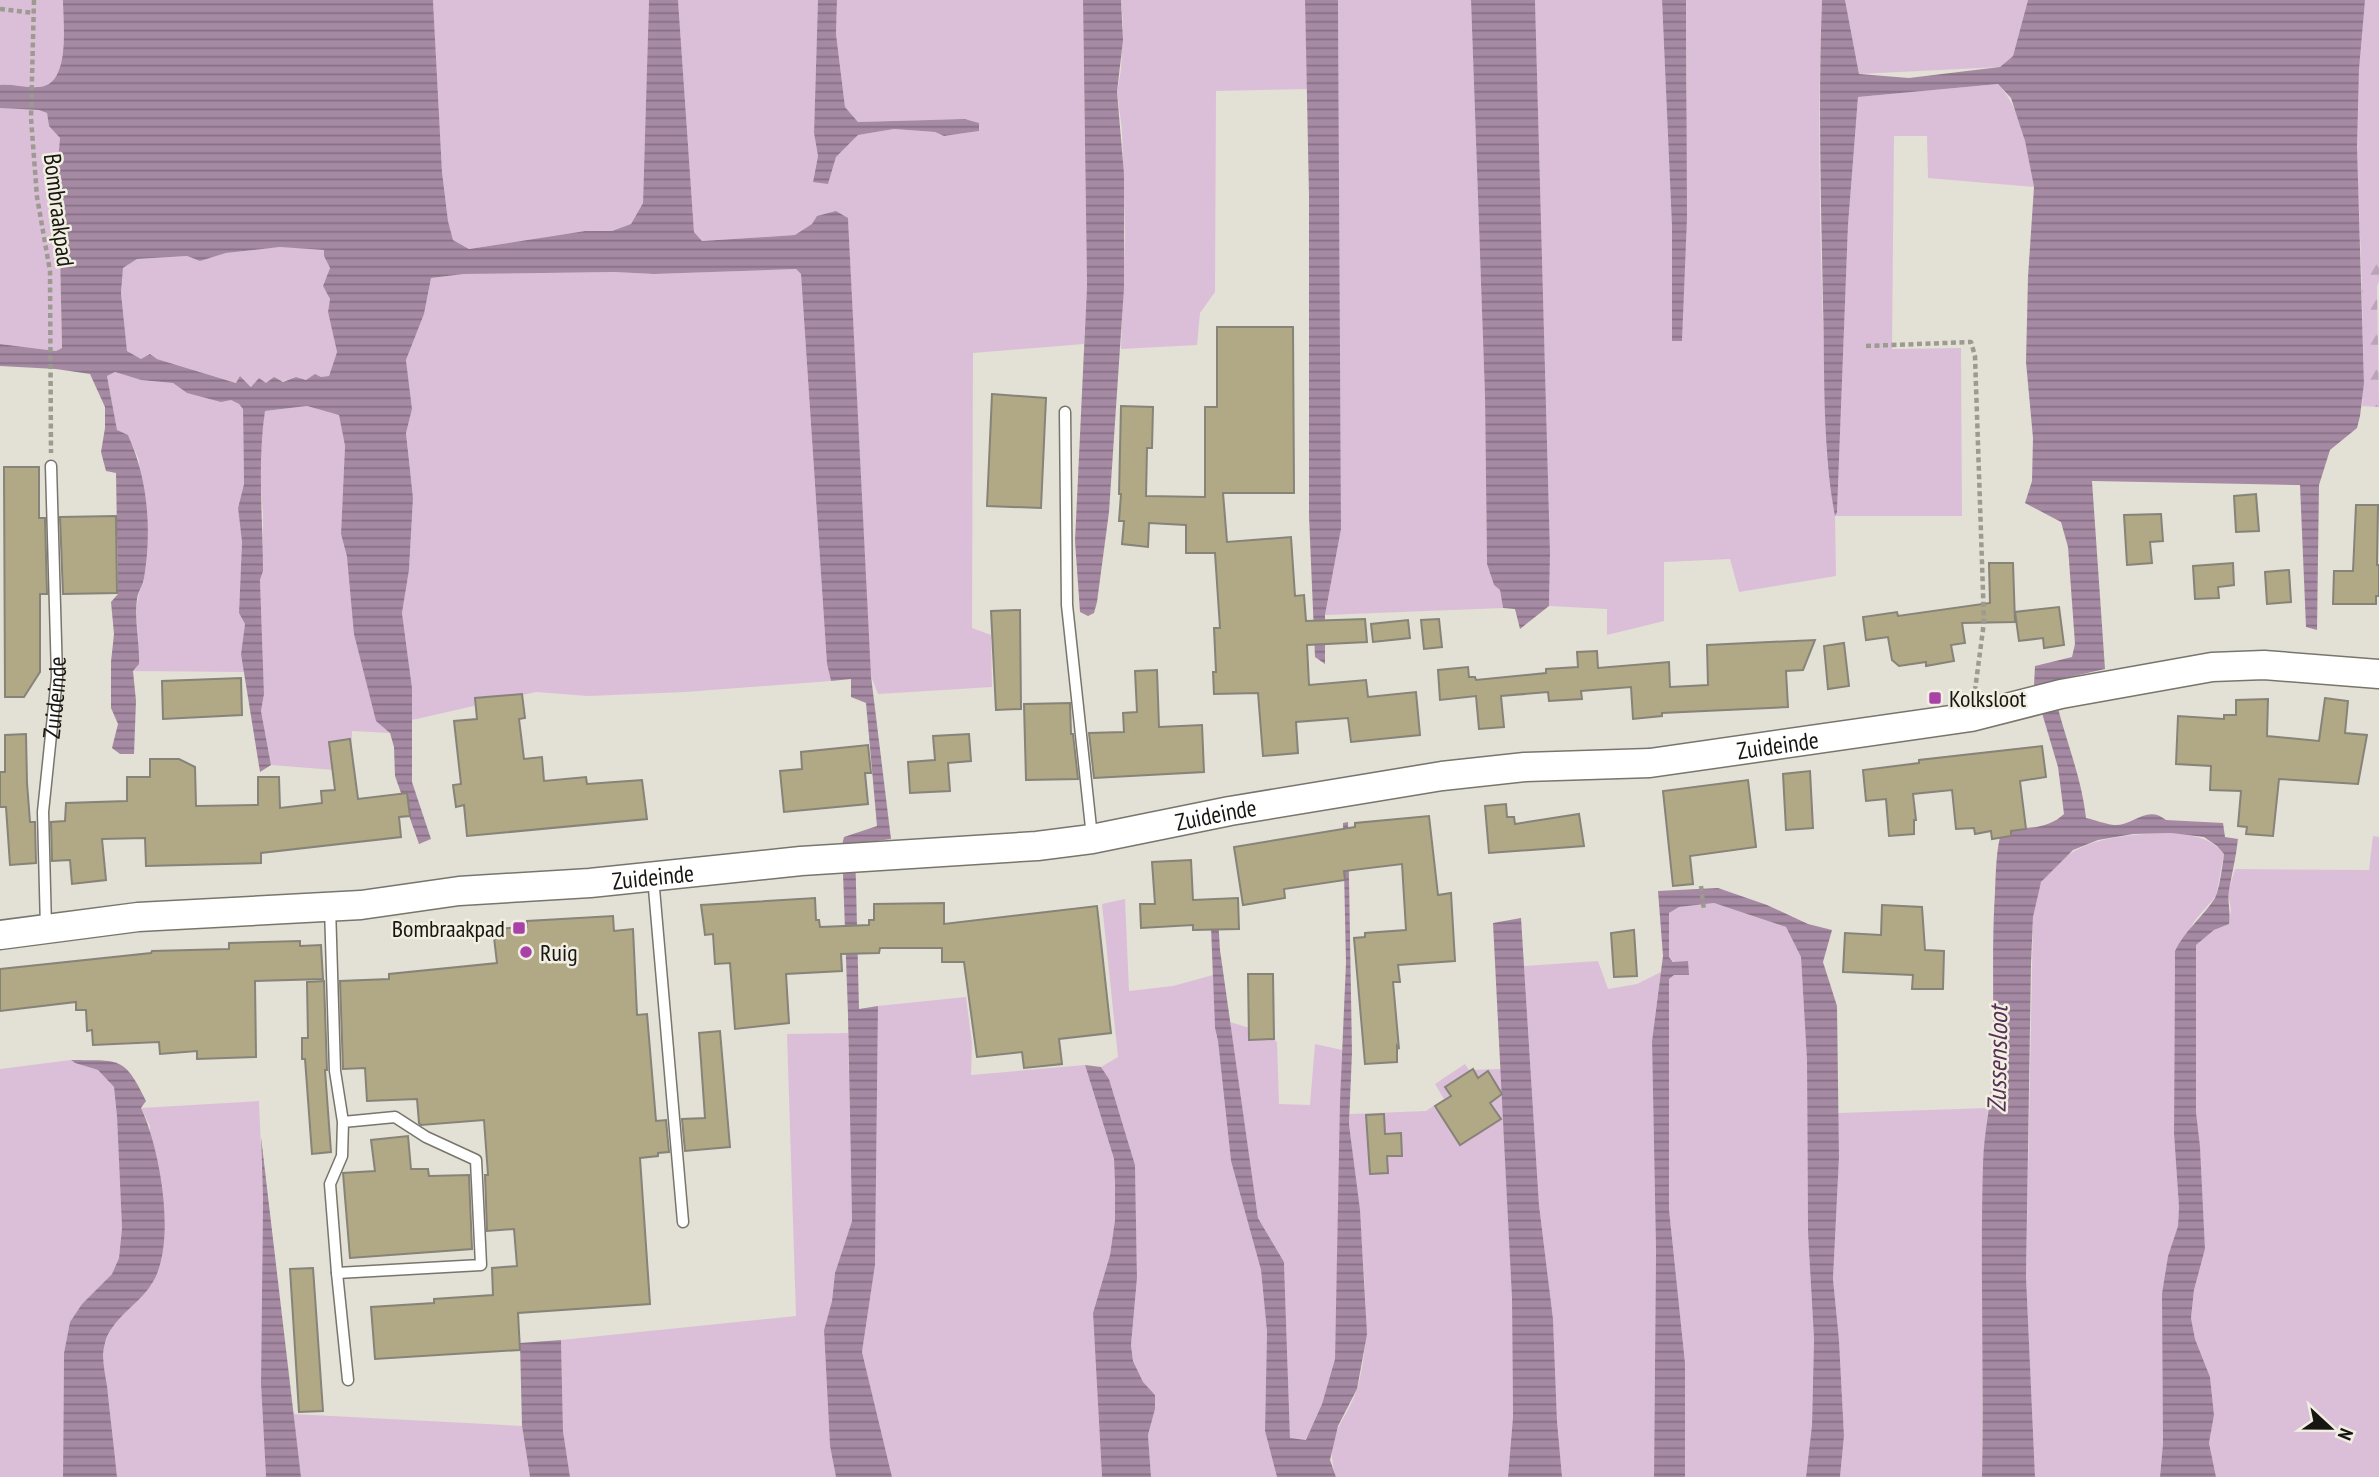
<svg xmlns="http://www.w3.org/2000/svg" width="2379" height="1477" font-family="'PT Sans Narrow',sans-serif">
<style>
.grass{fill:#dbbfd8}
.forest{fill:url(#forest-firs)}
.water{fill:url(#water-rules);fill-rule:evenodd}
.building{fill:#b1a885;stroke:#868378;stroke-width:2}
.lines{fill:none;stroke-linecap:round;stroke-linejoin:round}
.service-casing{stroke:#78756b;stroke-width:13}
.tertiary-casing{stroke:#78756b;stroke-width:31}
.path{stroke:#9d9a92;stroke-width:4.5;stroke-dasharray:5 3.5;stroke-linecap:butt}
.service{stroke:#fff;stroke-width:10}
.tertiary{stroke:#fff;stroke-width:28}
.poi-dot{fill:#a842a6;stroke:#f1eee2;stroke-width:2.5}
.labels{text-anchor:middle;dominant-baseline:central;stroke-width:5;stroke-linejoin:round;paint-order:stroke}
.street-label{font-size:24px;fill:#171612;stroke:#f1eee2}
.poi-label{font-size:24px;fill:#171612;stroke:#f1eee2;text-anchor:start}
.water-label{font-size:26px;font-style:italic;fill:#573055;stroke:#f1eee2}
</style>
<defs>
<pattern id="forest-firs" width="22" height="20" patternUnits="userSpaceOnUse" patternTransform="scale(1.75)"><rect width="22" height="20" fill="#dbbfd8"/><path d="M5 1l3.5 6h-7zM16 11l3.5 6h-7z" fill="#bba3b8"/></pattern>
<pattern id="water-rules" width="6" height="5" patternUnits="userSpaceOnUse" patternTransform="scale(1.75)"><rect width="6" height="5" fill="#a68aa4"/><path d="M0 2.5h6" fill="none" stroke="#867084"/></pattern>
</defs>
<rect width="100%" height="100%" fill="#e3e0d5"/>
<g class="grass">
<path d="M0 0H63C63 24 71 85 39 87 26 88 13 84 0 85Z"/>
<polygon points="433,0 649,0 643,203 631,224 612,231 585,231 469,249 453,240 448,221 442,172"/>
<polygon points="678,0 818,0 814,133 818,156 813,181 828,184 836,157 858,135 894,129 935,132 944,136 979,131 979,123 965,119 858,122 845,107 836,34 837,0 1083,0 1087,286 1084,344 973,353 972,628 991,635 992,687 878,694 871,676 868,630 848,218 813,224 796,235 702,241 694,232"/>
<polygon points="1121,0 1305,0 1307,89 1216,91 1215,292 1200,313 1197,345 1121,349 1125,234 1122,130 1117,92 1121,70 1123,25"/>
<polygon points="1338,0 1471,0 1485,396 1487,564 1494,585 1500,590 1503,608 1325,615 1341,529"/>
<path d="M1535 0H1662L1672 227V340L1682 341 1687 79 1686 0H1822C1817 117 1820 236 1824 353 1826 405 1822 462 1837 512L1848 225 1858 97 1998 84C2023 111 2027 151 2034 187L1928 178 1927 136H1894L1892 349 1961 348 1962 516H1835L1836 576 1739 592 1730 559 1664 562V621L1607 635V609L1549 606 1550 553Z"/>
<polygon points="1845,0 2028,0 2013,56 2000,67 1859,74"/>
<path d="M2365 0H2379V259H2361C2358 174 2351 85 2365 0Z"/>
<polygon points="0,108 39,110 47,113 49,126 60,138 58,160 62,348 56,351 0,344"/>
<path d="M280 247 324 249V256L330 268 323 286 330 299 328 312 337 352 329 376 306 380 296 377C281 383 267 383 252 387L240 376 237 383 157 359 150 355 141 359 127 351 121 293 123 268 137 259 187 256 200 261 226 253Z"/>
<polygon points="796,269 801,274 827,664 831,681 685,692 588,696 536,692 412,720 412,688 402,613 409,570 413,498 406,432 412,409 406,360 424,314 431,278 464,274 614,272 654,274"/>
<path d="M115 372 141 380 173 383 187 393 231 400 239 404 243 409 244 484 238 508 242 542 239 613 245 624 241 654 246 672 133 671C135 664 139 656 139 649 138 623 132 606 144 581L139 460 128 435 117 431 107 376Z"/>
<polygon points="307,406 339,414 345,446 341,534 390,733 352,731 351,769 347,771 271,765 261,711 264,694 260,580 263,571 263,514 260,476 261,438 265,411"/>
<path d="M2172 833C2193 836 2209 836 2224 854L2216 896 2196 919 2175 952 2174 1134 2179 1207 2178 1226 2168 1256 2165 1275 2163 1443 2160 1477H2035L2026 1276 2033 917C2035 906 2036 889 2043 880 2071 837 2125 834 2172 833Z"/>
<polygon points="2373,836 2379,837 2379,1477 2216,1477 2209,1443 2214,1415 2210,1377 2195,1339 2191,1318 2194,1290 2205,1249 2200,1146 2196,1112 2196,945 2214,930 2229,924 2231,910 2228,893 2235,869 2369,870"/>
<polygon points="1125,899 1129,991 1173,986 1213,975 1215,1028 1218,1041 1231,1161 1261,1270 1267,1332 1265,1431 1277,1477 1151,1477 1148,1435 1155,1409 1155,1395 1143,1383 1133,1361 1131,1345 1137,1278 1135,1165 1109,1079 1101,1067 1118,1057 1102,904"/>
<polygon points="1714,903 1786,927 1801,957 1807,1061 1808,1233 1814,1339 1812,1425 1806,1477 1685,1477 1685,1363 1669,1209 1669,979 1673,975 1689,975 1669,957 1669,913 1679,907"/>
<polygon points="1598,961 1608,989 1637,984 1661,972 1652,1041 1656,1250 1654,1477 1562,1477 1557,1421 1553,1319 1539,1205 1524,966"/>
<polygon points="966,997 972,1044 971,1075 1085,1065 1114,1160 1115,1184 1115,1220 1110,1255 1093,1313 1102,1477 892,1477 862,1352 875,1265 878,1006"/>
<polygon points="1230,1022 1266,1033 1277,1042 1279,1104 1310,1105 1315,1044 1342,1050 1335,1359 1322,1404 1307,1440 1290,1439 1284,1262 1258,1218"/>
<polygon points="848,1033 852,1221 835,1273 832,1301 824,1330 830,1446 836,1477 570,1477 563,1431 561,1340 796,1316 787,1034"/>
<polygon points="71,1060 75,1063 98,1070 114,1087 117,1117 122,1228 119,1258 112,1274 82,1304 70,1322 64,1353 63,1477 0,1477 0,1069"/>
<path d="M1465 1064 1469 1070 1501 1069 1512 1299 1513 1417 1508 1477H1336C1322 1434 1348 1421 1358 1386 1368 1349 1366 1312 1364 1274 1361 1224 1356 1174 1349 1124L1350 1114 1426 1111 1444 1099 1435 1084Z"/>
<polygon points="259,1101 263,1199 261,1384 266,1477 117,1477 104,1366 104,1344 113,1325 152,1284 150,1126 141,1108"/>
<polygon points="1988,1108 1983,1161 1982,1477 1840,1477 1844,1436 1839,1340 1833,1279 1839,1157 1838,1113"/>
<polygon points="293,1414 522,1426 530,1477 301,1477"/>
</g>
<polygon class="forest" points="2361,259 2379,259 2379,281 2377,286 2379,407 2362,406 2364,384"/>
<g class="water">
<path d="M63 0H433L442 172 448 221 453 240 469 249 585 231H612L631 224 643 203 649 0H678L694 232 702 241 795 235 812 224 817 216 836 211 848 218 871 676 891 839 855 844 859 1009 878 1006 875 1265 862 1352 892 1477H836L830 1446 824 1330 832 1301 835 1273 852 1221 848 1015 842 845 844 837 877 826 866 703 851 697V679L831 681 827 664 801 274 796 269 654 274 614 272 464 274 431 278 424 314 406 360 412 409 406 433 413 498 409 570 402 613 412 688V782L431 839 419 844 395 776 394 747 390 733 376 721 354 634 347 557 341 534 345 446 339 415 307 406 265 411C257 464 263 518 263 571L260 580 264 694 261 711 271 765 260 772 241 654 245 624 239 613 242 542 238 508 244 484 243 409 239 404 231 400 221 402 187 393 173 383 141 380 115 372 107 376 117 430 128 435C148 479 152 530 144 578 143 586 138 591 137 599 134 621 140 642 139 664L133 671 136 701 134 754H120L112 748 118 724 111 708V662L114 634 111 602 118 594 116 473 106 471 101 452 105 428V407L90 374 56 369 0 366V344L56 351 62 348 58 160 60 138 49 126 47 113 39 110 0 108V85C13 84 26 88 39 87 71 85 63 24 63 0ZM280 247 324 250V256L330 268 323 286 330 299 328 312 337 352 329 376 321 377 315 374 306 380 296 377 283 382 274 377 266 383 259 378 251 387 240 376 236 383 157 359 150 354 141 359 127 351 121 293 123 268 137 259 187 256 200 261 226 253Z"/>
<polygon points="818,0 837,0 836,34 845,107 858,122 965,119 979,123 979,131 944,136 935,132 894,129 858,135 836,157 828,184 813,182 818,156 814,133"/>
<polygon points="1083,0 1121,0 1123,40 1117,92 1124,174 1124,288 1109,512 1097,602 1094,613 1088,616 1080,612 1075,541 1087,286"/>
<polygon points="1305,0 1338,0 1341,529 1325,615 1325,664 1315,657 1309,516 1309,196"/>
<polygon points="1471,0 1535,0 1550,553 1549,606 1520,629 1515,609 1503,608 1500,590 1494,585 1487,564 1485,396"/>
<polygon points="1662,0 1686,0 1687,217 1682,341 1672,341 1672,227"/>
<path d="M1822 0H1845L1859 74 1909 78 2000 67 2013 56 2028 0H2365L2359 69 2357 146 2364 384 2360 416 2357 428 2330 450 2319 485 2317 630 2306 627 2300 485 2092 481 2105 669 2052 681C2060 728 2081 771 2086 818 2095 820 2105 824 2114 825 2133 826 2147 804 2166 820L2223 823 2225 837 2238 839C2236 857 2232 873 2229 890 2227 901 2231 912 2229 924L2214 930 2196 945V1112L2200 1146 2205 1249 2194 1290 2191 1318 2195 1339 2210 1377 2214 1415 2209 1443 2216 1477H2160L2163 1443 2162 1294 2168 1256 2178 1226 2179 1207 2174 1134 2175 951C2185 930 2202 918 2215 898 2219 891 2223 864 2224 854L2217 846 2204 837 2171 833 2133 834 2098 840 2073 850 2041 882 2033 917 2031 963 2026 1276 2035 1477H1982C1984 1372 1980 1268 1983 1163 1984 1134 1990 1107 1992 1078 1995 1016 1991 954 1995 892 1996 870 1996 850 2002 829 2025 828 2047 830 2064 814L2058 767 2034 686 2035 666 2072 657 2075 644 2068 547 2061 522 2025 503 2032 481 2033 438 2026 362 2028 277 2034 187 2025 141 2011 98 1998 84 1858 97 1848 225 1837 512 1835 516C1822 447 1825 374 1823 304 1821 202 1818 101 1822 0Z"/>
<polygon points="1348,822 1352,1052 1349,1124 1360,1210 1367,1334 1357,1389 1338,1426 1330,1460 1336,1477 1277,1477 1265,1431 1267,1332 1261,1270 1231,1161 1218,1041 1215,1028 1210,902 1217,902 1220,950 1258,1218 1284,1262 1290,1438 1306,1440 1322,1404 1335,1359 1340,1101 1346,963 1343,823"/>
<polygon points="1718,888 1767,905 1808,924 1832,930 1823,962 1837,1006 1839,1157 1833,1279 1839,1340 1844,1436 1840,1477 1806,1477 1812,1425 1814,1339 1808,1233 1807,1061 1801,957 1786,927 1714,903 1679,907 1669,913 1669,957 1673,962 1688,961 1689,975 1674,975 1669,979 1669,1209 1685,1363 1685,1477 1654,1477 1656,1250 1652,1041 1663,956 1658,891"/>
<polygon points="1521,918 1539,1205 1553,1319 1557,1421 1562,1477 1508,1477 1513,1417 1512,1299 1493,923"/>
<path d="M71 1060C119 1061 124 1055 146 1101L141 1108C160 1148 178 1246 151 1285 138 1305 111 1319 105 1343 101 1356 105 1373 107 1386 110 1416 114 1447 117 1477H63L64 1353 70 1322 82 1304 112 1274 119 1258 122 1228 117 1117 114 1087 98 1070 75 1063Z"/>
<polygon points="1085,1065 1101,1067 1109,1079 1135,1165 1137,1278 1131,1345 1133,1361 1143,1382 1155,1395 1155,1409 1148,1435 1151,1477 1102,1477 1093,1313 1110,1255 1115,1220 1115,1184 1114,1159"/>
<polygon points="261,1137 301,1477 266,1477 261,1384 263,1199"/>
<polygon points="561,1340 563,1431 570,1477 530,1477 522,1426 520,1343"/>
</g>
<g class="building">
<polygon points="1217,327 1293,327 1294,493 1223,493 1227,542 1291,537 1295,596 1304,595 1306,621 1365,619 1367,642 1307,645 1309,685 1366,680 1368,697 1416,692 1420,735 1351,742 1348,718 1296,722 1298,753 1263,756 1258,693 1214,694 1213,672 1216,672 1214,628 1220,628 1215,553 1186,553 1186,525 1149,523 1148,547 1122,544 1124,521 1119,521 1121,494 1119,494 1121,406 1153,407 1152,448 1147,448 1146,496 1205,497 1205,407 1217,407"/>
<polygon points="992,394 1046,398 1041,508 987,506"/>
<polygon points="4,467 39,467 39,518 45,518 47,594 40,594 40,672 24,697 5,697"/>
<polygon points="2256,494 2259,531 2236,532 2234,496"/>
<polygon points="2356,505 2378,505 2377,565 2379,565 2379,596 2376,596 2376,604 2333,604 2334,571 2353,571"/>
<polygon points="2161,514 2163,541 2150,542 2152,563 2127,565 2124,515"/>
<polygon points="116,516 117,593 63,594 60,517"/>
<polygon points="1989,563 2013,563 2015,622 1962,623 1965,643 1951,645 1954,661 1926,666 1926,662 1899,666 1892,660 1888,637 1866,640 1863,617 1897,612 1898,616 1990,603"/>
<polygon points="2233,563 2234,585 2218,587 2219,598 2195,599 2193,566"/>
<polygon points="2289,570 2291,602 2267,604 2265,572"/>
<polygon points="2059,607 2064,645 2044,648 2043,638 2019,641 2015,612"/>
<polygon points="1020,610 1021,709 996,710 991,611"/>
<polygon points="1439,619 1442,647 1424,649 1421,620"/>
<polygon points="1408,620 1410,638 1373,642 1371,624"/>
<polygon points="1815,640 1803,670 1786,671 1788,707 1662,713 1662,716 1633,719 1631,687 1581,691 1582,699 1549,701 1548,692 1501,696 1504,727 1479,729 1476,696 1440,700 1438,670 1468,667 1469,677 1475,677 1476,680 1546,673 1546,669 1578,667 1577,652 1597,651 1598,668 1669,662 1670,687 1708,685 1707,645"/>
<polygon points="1844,643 1849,686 1828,689 1824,646"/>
<polygon points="1157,670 1159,727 1202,725 1204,772 1094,778 1089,733 1124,732 1123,713 1137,712 1135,671"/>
<polygon points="241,678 242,715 163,719 162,681"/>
<polygon points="522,694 525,718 519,719 524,759 542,757 544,781 586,777 587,784 642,780 647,819 467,836 464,805 456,807 453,785 461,784 454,721 477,719 475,698"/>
<polygon points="2325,698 2348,701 2345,733 2367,735 2358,784 2279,779 2273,836 2246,834 2247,827 2238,826 2241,791 2210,790 2211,766 2176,764 2178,716 2224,719 2224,715 2236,715 2236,700 2268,699 2267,736 2319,741"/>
<polygon points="1070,703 1071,734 1073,734 1078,779 1026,780 1024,704"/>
<polygon points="26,734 27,783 30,822 35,822 36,863 10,865 6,807 0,807 0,772 5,772 5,735"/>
<polygon points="969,734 971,761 948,763 950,791 910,793 908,762 935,760 933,736"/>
<polygon points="350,739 358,799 407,793 410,816 399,817 401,837 261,853 261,863 146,866 145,838 102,839 106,880 72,884 70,860 52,861 51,822 65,821 66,803 127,801 127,777 150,777 150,759 179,759 195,767 196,806 258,805 258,777 279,777 280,808 322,803 321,791 335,790 329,742"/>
<polygon points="868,745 871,773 865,773 868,804 784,812 780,771 802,769 801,752"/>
<polygon points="2042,746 2046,777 2020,781 2026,829 2011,831 2011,836 1992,839 1991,831 1975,834 1974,828 1956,829 1952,790 1913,794 1916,820 1914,820 1914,834 1889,836 1886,799 1866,801 1863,770 1919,763 1919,760"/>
<polygon points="1810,771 1813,828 1786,830 1783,774"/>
<polygon points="1748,780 1756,847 1690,856 1693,884 1673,886 1663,791"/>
<polygon points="1506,804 1507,817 1514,817 1515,824 1579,814 1584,846 1489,853 1485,806"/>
<polygon points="1429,816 1438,895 1451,893 1455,961 1398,965 1400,982 1393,982 1399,1049 1397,1046 1397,1062 1365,1064 1354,938 1365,937 1365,933 1406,930 1402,864 1344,871 1345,880 1284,889 1285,898 1243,905 1234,847 1355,827 1355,823"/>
<polygon points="1191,860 1193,900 1238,898 1239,929 1193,930 1193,925 1141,928 1140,904 1155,904 1152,862"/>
<polygon points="815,898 816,920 819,920 820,927 869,925 869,920 874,920 874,904 944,903 944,924 1097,906 1111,1033 1059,1039 1062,1064 1024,1068 1022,1052 977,1057 964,962 942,962 942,948 880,948 879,953 841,954 842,971 786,974 789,1023 735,1029 730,963 715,964 713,934 705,935 701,905"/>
<polygon points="1882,905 1922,907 1925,950 1944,951 1943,989 1912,989 1913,975 1843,972 1845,933 1881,935"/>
<polygon points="613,916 614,931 633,929 637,1015 647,1014 656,1121 666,1120 669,1152 658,1153 658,1156 640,1158 650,1304 518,1313 520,1350 375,1359 371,1307 434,1303 434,1299 493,1295 492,1268 517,1266 514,1229 487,1231 485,1175 488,1175 484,1120 421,1125 419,1123 417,1099 367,1101 365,1068 343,1069 340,981 389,979 389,974 497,963 493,929 527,927 527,921"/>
<polygon points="1634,930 1637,976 1614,977 1611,933"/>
<polygon points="300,941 300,946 321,945 323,979 255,981 256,1057 197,1059 197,1051 160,1054 159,1042 93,1045 92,1030 87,1031 86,1010 76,1010 76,1002 0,1011 0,969 151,953 152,951 229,949 229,943"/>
<polygon points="1248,974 1273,974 1274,1039 1249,1040"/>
<polygon points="324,981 327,1070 325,1070 331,1152 312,1154 305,1059 302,1059 302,1038 308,1038 307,982"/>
<polygon points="720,1031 730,1147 685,1151 682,1119 705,1118 699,1033"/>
<polygon points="1473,1069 1478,1078 1488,1071 1502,1094 1490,1103 1501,1119 1460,1145 1435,1106 1451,1096 1445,1087"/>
<polygon points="1384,1114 1385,1134 1401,1133 1402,1156 1387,1156 1388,1173 1370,1174 1366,1115"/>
<polygon points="408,1136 411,1169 428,1169 429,1176 469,1175 472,1249 350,1258 343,1173 375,1171 371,1140"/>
<polygon points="313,1268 323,1411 299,1412 290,1269"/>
</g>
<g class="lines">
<g class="service-casing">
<g id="service">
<polyline points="1065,412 1067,605 1092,837"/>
<polyline points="653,877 683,1222"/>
<polyline points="330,907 335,1071 343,1122 395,1117 426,1137 476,1160 481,1265 337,1273 330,1184 342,1156 343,1122"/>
<path id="s1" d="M46 928 43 812 57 677 51 466"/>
<polyline points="337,1273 348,1380"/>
</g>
</g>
<g class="tertiary-casing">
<g id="tertiary">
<path id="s2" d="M0 935 138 917 361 905 459 891 590 883 801 861 1037 846 1092 839 1230 811 1442 776 1525 767 1650 763 1971 717 2061 694 2212 667 2264 665 2379 674"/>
</g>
</g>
<g class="path">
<polyline points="34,0 31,118 37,197 50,271 51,453"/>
<polyline points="0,9 34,13"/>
<polyline points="1866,346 1971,342 1975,356 1984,622 1975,690"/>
<polyline points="1701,886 1704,910"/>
</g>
<use href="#service" class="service"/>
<use href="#tertiary" class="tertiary"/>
</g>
<g class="poi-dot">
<rect x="1928" y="691" width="14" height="14" rx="3.5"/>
<rect x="512" y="921" width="14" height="14" rx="3.5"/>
<circle cx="526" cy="952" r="7"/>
</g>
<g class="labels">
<g class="street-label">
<text transform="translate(59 210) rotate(83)">Bombraakpad</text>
<text stroke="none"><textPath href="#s1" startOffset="231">Zuideinde</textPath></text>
<text stroke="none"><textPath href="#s2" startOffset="1790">Zuideinde</textPath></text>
<text stroke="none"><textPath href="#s2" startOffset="1223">Zuideinde</textPath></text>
<text stroke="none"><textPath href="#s2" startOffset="656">Zuideinde</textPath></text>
</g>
<g class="poi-label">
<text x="1949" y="698">Kolksloot</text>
<text x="505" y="928" text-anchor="end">Bombraakpad</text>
<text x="540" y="952">Ruig</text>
</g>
<g class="water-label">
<text transform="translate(1997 1059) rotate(-89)">Zussensloot</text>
</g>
</g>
<g transform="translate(2330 1428) rotate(112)" stroke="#f1eee2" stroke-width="5" paint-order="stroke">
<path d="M0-5L12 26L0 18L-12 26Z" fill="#171612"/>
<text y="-10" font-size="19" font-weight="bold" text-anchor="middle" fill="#171612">N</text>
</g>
</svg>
